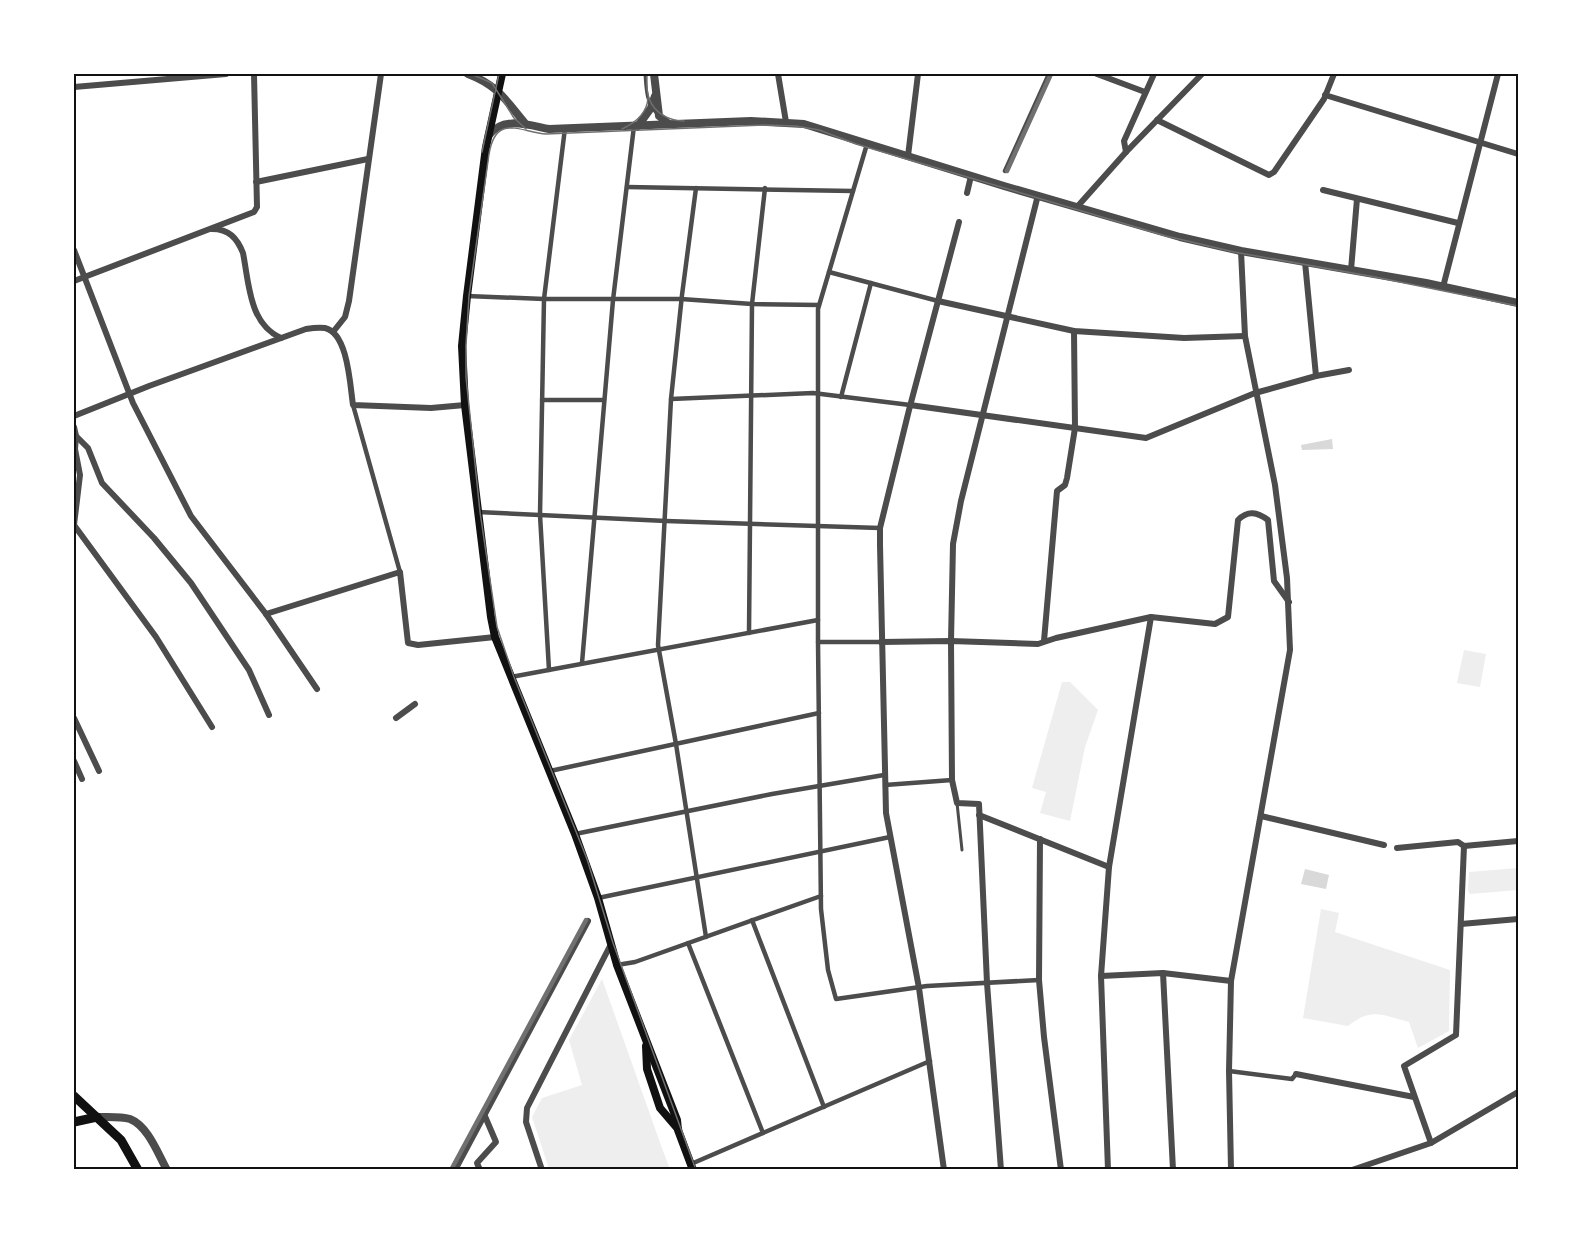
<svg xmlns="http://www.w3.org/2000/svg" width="1592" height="1243" font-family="'Open Sans',sans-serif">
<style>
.green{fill:#eee}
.water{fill:#d9d9d9}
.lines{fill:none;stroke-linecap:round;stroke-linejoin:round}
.service{stroke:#4c4c4c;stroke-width:3}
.pedestrian{stroke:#4c4c4c;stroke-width:4.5}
.minor{stroke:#4c4c4c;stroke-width:6}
.tertiary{stroke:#4c4c4c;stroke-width:8}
.secondary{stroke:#111;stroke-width:8}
.primary{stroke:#111;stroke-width:9}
.tram{stroke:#707070;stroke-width:1.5}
.rail{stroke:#707070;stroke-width:4.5}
.neatline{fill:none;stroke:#111;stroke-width:2}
</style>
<rect width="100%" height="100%" fill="#fff"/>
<g class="green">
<polygon points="1464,650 1486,654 1480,687 1457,683"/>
<polygon points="1062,682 1070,682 1098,710 1085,747 1070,821 1040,813 1046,792 1032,788"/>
<polygon points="1518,868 1518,890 1470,894 1468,891 1469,872"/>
<path d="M1321 909 1339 913 1335 932 1450 970 1449 1031 1418 1048 1409 1022C1381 1015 1372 1007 1348 1026L1303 1018Z"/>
<polygon points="602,979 663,1151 670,1169 549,1169 532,1117 542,1098 582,1085 569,1040"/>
</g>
<g class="water">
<polygon points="1332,439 1333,449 1302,450 1301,445"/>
<polygon points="1305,869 1329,875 1326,889 1301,884"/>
</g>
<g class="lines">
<g class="service">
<path d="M645 74C646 89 646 103 657 114"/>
<polyline points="957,803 962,850"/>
</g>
<g class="pedestrian">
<polyline points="867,144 818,309 818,642 821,909 828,970 836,999 927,986 1039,980"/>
<polyline points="1005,171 1049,74"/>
<polyline points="627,187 853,191"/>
<polyline points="696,188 682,295 671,399 658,645 676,744 706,937"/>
<polyline points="829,272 938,301"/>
<polyline points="467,296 544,299 681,299 752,304 819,305"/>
<polyline points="841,397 871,283"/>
<polyline points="671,399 813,393 910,405"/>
<polyline points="542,400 604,400"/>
<polyline points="353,405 400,572"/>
<polyline points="478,512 666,521 880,528"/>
<polyline points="749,633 752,304 765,188"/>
<polyline points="818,642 881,642"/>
<polyline points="582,663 613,300 634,126"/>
<polyline points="549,670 540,515 544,299 565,128"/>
<polyline points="511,677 818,620"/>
<polyline points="550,771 819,713"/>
<polyline points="885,785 952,780"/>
<polyline points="575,834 772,794 884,775"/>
<polyline points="598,898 890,837"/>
<polyline points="752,920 824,1107"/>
<polyline points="688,943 763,1133"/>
<polyline points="617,965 635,962 821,896"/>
<polyline points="1229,1071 1292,1079 1296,1074"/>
<polyline points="691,1164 930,1061"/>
</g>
<g class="minor">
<polyline points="778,74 786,122"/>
<polyline points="1097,74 1145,92"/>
<polyline points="74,87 226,74"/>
<polyline points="1325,95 1518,154"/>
<polyline points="1157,120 1269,175 1274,172 1324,99 1334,74"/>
<polyline points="1126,152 1124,141 1154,74"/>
<polyline points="908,156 918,74"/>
<polyline points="256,182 368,159"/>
<polyline points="1323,190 1458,223"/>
<polyline points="967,193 971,176"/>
<polyline points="1077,207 1126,152 1202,74"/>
<path d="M212 229C229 229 237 238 243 253 249 283 249 324 281 338"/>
<polyline points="74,250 133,403 191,516 266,614 317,689"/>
<polyline points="1305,262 1316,376"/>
<polyline points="1351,270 1357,199"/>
<polyline points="74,281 254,212 257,207 254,74"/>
<polyline points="1443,287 1498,74"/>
<polyline points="938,301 1074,331 1184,338 1245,336"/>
<polyline points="333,332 345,317 349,301 381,74"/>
<polyline points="910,405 1146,438 1255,393 1316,376 1349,370"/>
<path d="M74 416 149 386 306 329C312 328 319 327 325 328 348 333 350 385 353 405L431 408 465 405"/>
<polyline points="74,427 76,436 75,449 80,475 74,525"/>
<polyline points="76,436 88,448 102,483 154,538 191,583 249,670 269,715"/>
<polyline points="74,525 156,637 212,727"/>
<polyline points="266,614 400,572 408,643 418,645 495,637"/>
<polyline points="1044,641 1057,491 1065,485 1067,478 1075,428 1074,331"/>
<path d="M881 642 951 641 1038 644 1056 638 1151 617 1215 624 1228 617 1238 520C1248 510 1257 512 1268 520L1274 581 1289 602"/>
<polyline points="74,718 99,771"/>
<polyline points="396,718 415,704"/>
<polyline points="74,761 82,779"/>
<polyline points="979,815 1109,867"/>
<polyline points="1261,816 1384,845"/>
<polyline points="1040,839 1039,980 1044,1037 1061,1170"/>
<polyline points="1397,848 1458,842 1464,846 1518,841"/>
<polyline points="1461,924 1518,919"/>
<polyline points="1163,973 1173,1170"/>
<polyline points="1101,976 1163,973 1231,981"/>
<polyline points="1296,1074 1414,1097"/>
<polyline points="1431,1143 1404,1066 1456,1035 1464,846"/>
<polyline points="455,1170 588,921"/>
<polyline points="480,1170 477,1163 496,1142 484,1114"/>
<polyline points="542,1170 526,1122 527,1108 611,944"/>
<polyline points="944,1170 919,988 886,813 880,545 880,528 909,410 959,222"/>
<polyline points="1001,1170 987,983 979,804 957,803 952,780 951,641 953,544 961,501 1038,195"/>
<polyline points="1108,1170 1101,976 1109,867 1151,617"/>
<polyline points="1231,1170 1229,1071 1231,981 1290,650 1287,578 1275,485 1245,336 1241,251"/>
<polyline points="1352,1170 1431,1143 1518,1092"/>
</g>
<g class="tertiary">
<path d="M468 74C497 85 505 99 524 122"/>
<polyline points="654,74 659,116 669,124"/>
<polyline points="638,126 651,108 655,96"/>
<path d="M489 135C504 116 528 125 549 129L751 121 804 124 1004 186 1180 237 1241 251 1426 283 1518 303"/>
<path d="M97 1117C107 1117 120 1116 130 1119 148 1126 158 1154 167 1170"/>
</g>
<g class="secondary">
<polyline points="502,74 486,147 467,296 462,346 465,405 491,617 495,637 575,834 598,898 617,965 677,1120 678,1130 693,1170"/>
<polyline points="646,1046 647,1069 660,1108 678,1129"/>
</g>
<g class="primary">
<polyline points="74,1096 121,1140 138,1170"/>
<polyline points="74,1122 97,1117"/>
</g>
<g class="tram">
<polyline points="471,74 492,83 514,118 526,129"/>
<path d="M647 74C647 81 646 91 649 98 654 113 669 121 684 121"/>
<path d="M622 129C635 123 647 114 648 98"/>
<polyline points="482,152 499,74"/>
<path d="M696 1170 613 943 587 859 514 677 497 627 480 512 466 377V345L469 296 489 154C496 113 520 132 546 134L764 125 796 126 819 130 856 144 1166 236 1234 252 1375 277 1518 306"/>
</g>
<g class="rail">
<polyline points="1007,171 1051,74"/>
<polyline points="451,1170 586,920"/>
</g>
</g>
<rect width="1592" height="1243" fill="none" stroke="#ffffff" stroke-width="150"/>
<rect x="75" y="75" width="1442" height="1093" class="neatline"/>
</svg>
